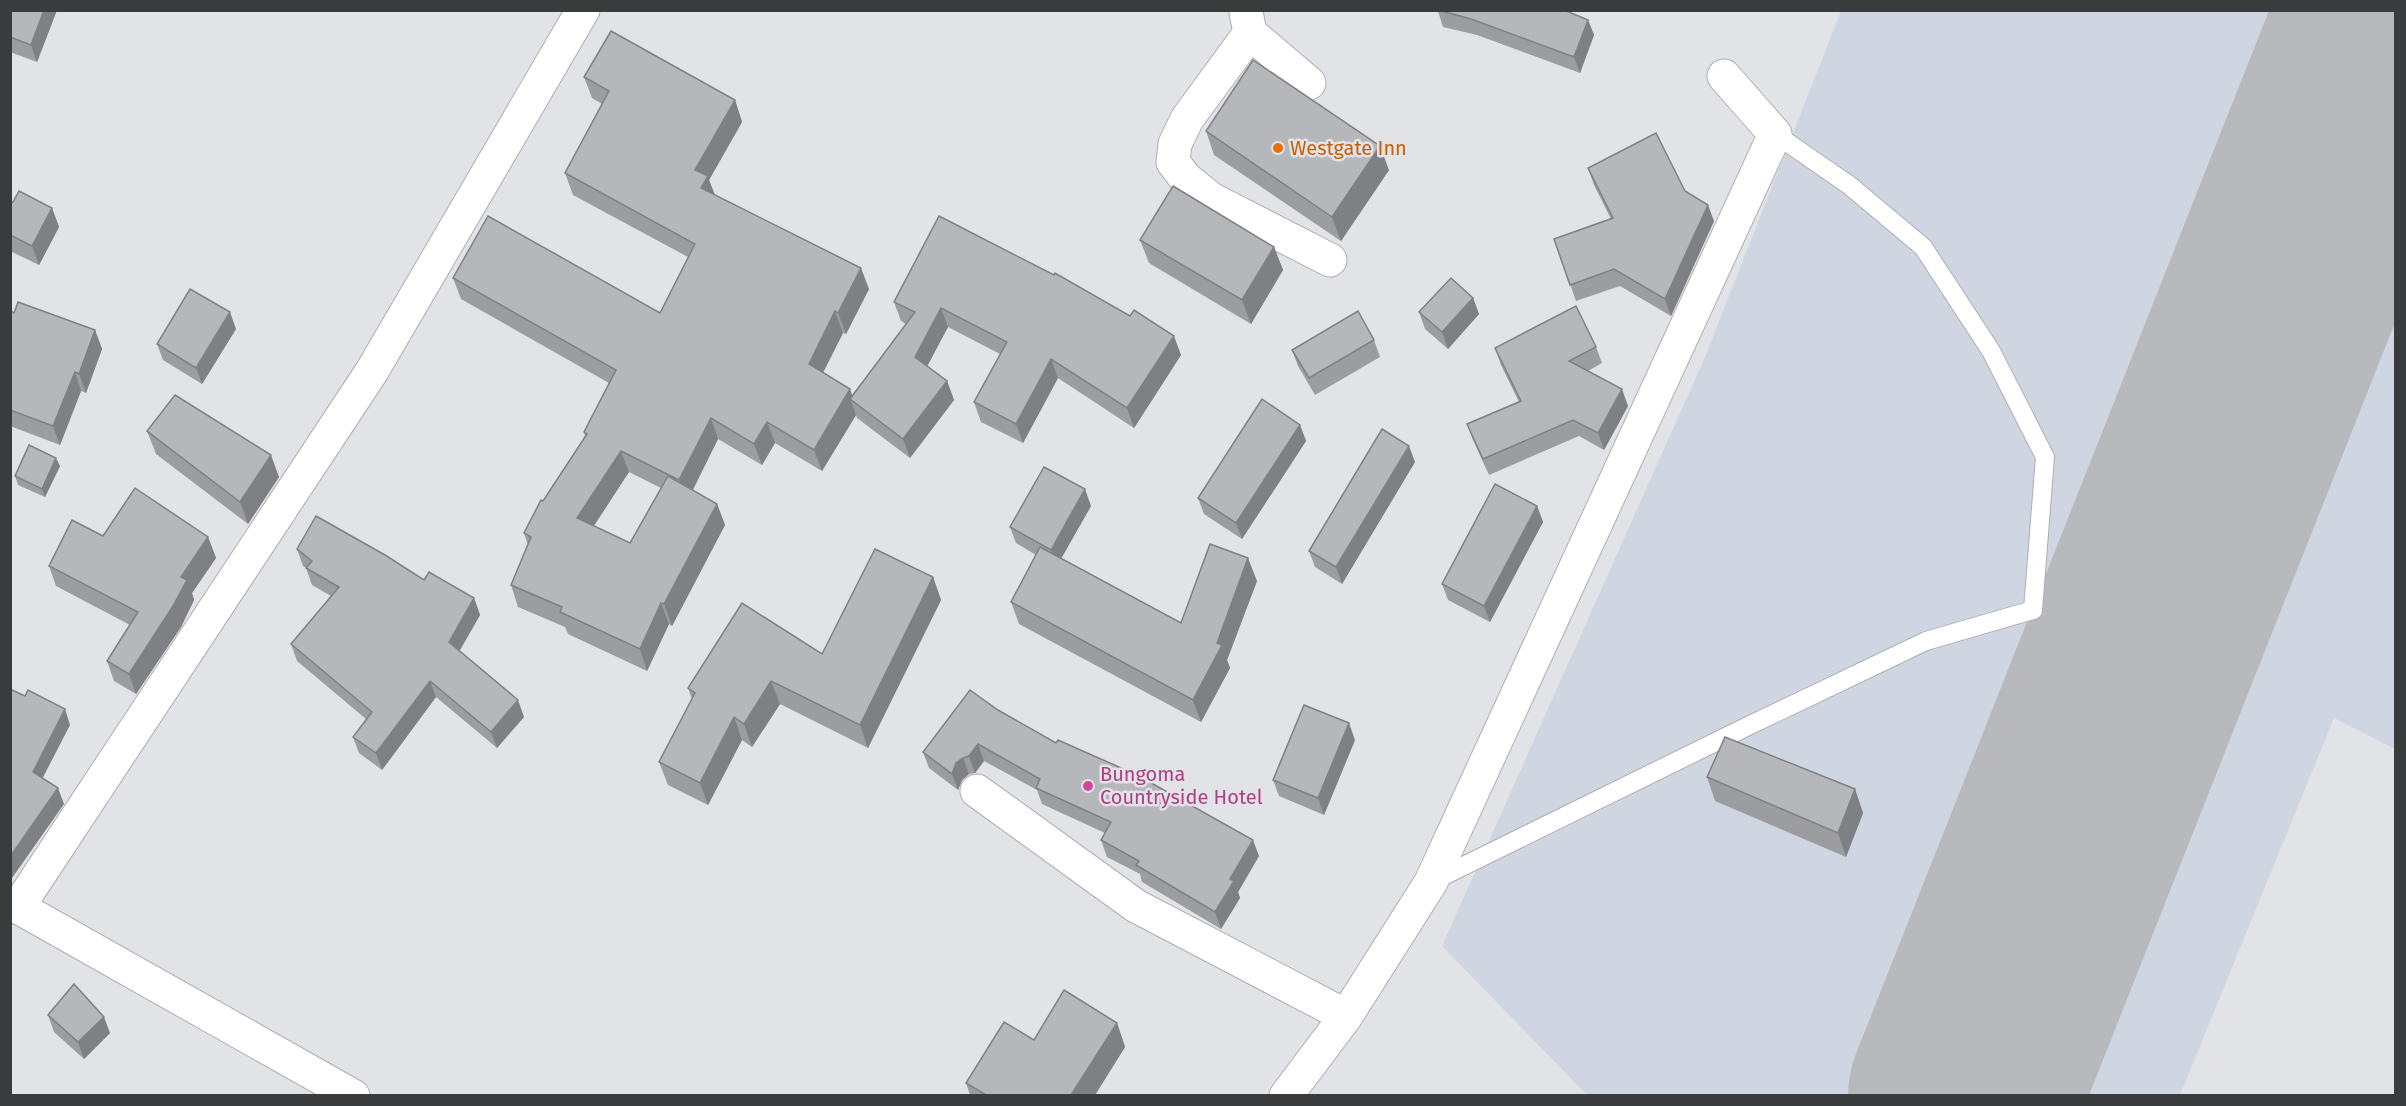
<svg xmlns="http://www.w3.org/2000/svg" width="2406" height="1106" font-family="'Fira Sans',sans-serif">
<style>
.built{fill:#d0d6e1}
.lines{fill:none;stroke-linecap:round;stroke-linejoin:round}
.runway{stroke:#b8b9bc;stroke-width:232}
.lane-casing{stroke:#acaeb2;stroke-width:20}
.street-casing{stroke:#acaeb2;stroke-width:35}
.lane{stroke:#fff;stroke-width:18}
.street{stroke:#fff;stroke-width:33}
.wall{fill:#9c9da1;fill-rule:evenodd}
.shaded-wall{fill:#7f8083}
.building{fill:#b5b7bb;stroke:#7f8083;stroke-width:1.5}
.food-dot{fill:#e8710a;stroke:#e1e3e7;stroke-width:2}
.hotel-dot{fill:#d1479c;stroke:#e1e3e7;stroke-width:2}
.labels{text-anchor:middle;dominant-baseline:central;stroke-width:5;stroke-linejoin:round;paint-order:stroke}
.food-label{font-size:20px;fill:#c56008;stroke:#e1e3e7;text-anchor:start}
.hotel-label{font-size:20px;fill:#b23c85;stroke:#e1e3e7;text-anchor:start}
</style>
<rect width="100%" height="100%" fill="#e1e3e7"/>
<polygon class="built" points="1841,11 2395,11 2395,749 2334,718 2180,1095 1587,1095 1442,946 1705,357"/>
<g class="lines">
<polyline class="runway" points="1964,1096 2394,10"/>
<g class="lane-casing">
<polyline id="lane" points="1433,881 1746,727 1926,641 2033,610 2045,457 1991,351 1923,247 1849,185 1775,134"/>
</g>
<g class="street-casing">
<g id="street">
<polyline points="1246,12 1250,33 1309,83"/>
<polyline points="1250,33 1187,119 1175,144 1173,162 1186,179 1211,199 1330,260"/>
<polyline points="977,791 1136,906 1346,1016 1286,1096"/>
<polyline points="1346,1016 1431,882 1775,134 1724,76"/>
<polyline points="353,1096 18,907 372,371 583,10"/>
</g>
</g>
<use href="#lane" class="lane"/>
<use href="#street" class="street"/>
</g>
<g class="wall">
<polygon points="10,10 57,10 37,62 10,52"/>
<polygon points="1438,11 1588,20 1594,35 1580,73 1477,35 1443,27"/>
<path d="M584 77 735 100 742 122 709 180 715 195 869 289 846 334 843 333 823 373 852 395 906 324 901 321 894 302 939 216 1181 355 1134 428 1058 378 1023 443 981 422 974 402 1000 354 948 327 927 366 947 381 954 400 910 458 857 418 856 415 822 471 775 443 762 465 718 439 693 490 717 504 725 525 672 626 669 624 647 671 568 634 565 627 518 607 511 585 528 545 524 533 543 501 585 436 584 432 609 383 461 299 453 278 660 313 688 257 573 195 565 173 602 104 592 98ZM629 472 661 488 630 543 594 526Z"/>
<polygon points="1206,131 1389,170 1341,241 1214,155"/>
<polygon points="1588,168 1685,191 1714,221 1671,316 1620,286 1576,301 1554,239 1611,219 1594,185"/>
<polygon points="10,201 13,202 52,208 59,227 39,265 10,251"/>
<polygon points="1140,240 1274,247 1283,270 1251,324 1149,263"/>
<polygon points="1473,298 1479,314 1448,349 1425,329 1419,312"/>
<polygon points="10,310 14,313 95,330 102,349 86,393 81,391 60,445 10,426"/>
<polygon points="236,329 202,384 163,360 157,344"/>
<polygon points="1374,340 1380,357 1315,395 1298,366 1292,350"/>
<polygon points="1596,347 1602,363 1588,371 1628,406 1604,450 1579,436 1489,475 1473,440 1467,424 1519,402 1501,365 1495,348"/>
<polygon points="1300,425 1306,441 1242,539 1204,514 1198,498"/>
<polygon points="147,431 279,477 248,524 156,454"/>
<polygon points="1415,462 1342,584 1315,567 1309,551"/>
<polygon points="60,466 45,497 18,485 15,476"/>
<polygon points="1091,506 1061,558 1181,623 1257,581 1227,660 1230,668 1201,722 1019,624 1011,602 1036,555 1016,543 1010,527"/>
<polygon points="1537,506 1543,522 1490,622 1448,600 1442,584"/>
<polygon points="103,536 208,537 216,558 192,593 194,600 181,627 136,694 114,681 107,661 130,625 56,586 49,566"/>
<polygon points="297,549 424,580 474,598 480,615 459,651 524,717 497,748 436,697 382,770 359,753 353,737 366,719 297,661 291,644 331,596 312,585 306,568 303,566"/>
<polygon points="933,577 941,600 868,748 780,704 752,747 742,740 708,805 668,785 659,762 692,699 688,688 822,654"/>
<polygon points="998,710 1259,856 1238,892 1240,898 1221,929 1142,882 1140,874 1107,857 1101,840 1105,833 1042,804 1037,790 984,761 975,773 969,774 962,780 958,790 929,768 923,752"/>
<polygon points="1355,740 1324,815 1279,796 1273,780"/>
<polygon points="1707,777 1855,789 1863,813 1846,857 1715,801"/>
<polygon points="48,1015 110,1033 84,1059 54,1032"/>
<polygon points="1117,1023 1125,1047 1095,1095 970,1095 966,1083 1034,1040"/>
</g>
<g class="shaded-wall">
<polygon points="44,10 57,10 37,62 31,45"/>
<polygon points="1588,20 1594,35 1580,73 1574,57"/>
<polygon points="735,100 742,122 709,180 716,198 709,210 695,170"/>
<polygon points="1380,146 1389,170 1341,241 1332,217"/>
<polygon points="1708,205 1714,221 1671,316 1665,299"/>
<polygon points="52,208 59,227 39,265 32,246"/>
<polygon points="1274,247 1283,270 1251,324 1242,300"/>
<polygon points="861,268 869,289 846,334 838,313"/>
<polygon points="1473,298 1479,314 1448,349 1442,332"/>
<polygon points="941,308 948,327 922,376 915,357"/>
<polygon points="835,311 843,333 816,386 809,364"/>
<polygon points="230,312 236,329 202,384 196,368"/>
<polygon points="95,330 102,349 86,393 79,374"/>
<polygon points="1174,336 1181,355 1134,428 1127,408"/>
<polygon points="1051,359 1058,378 1023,443 1016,424"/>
<polygon points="75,372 81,391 60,445 53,426"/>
<polygon points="947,381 954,400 910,458 903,439"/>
<polygon points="850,389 855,403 850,399 856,415 822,471 814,450"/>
<polygon points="1622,389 1628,406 1604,450 1598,433"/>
<polygon points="711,418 718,439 687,501 679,480"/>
<polygon points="767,422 775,443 762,465 754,444"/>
<polygon points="1300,425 1306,441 1242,539 1236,523"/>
<polygon points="1409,446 1415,462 1342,584 1336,567"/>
<polygon points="621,451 629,472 585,539 577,518"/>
<polygon points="271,455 279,477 248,524 240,502"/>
<polygon points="56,458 60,466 45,497 42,489"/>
<polygon points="1085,489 1091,506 1057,566 1051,550"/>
<polygon points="717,504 725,525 672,626 664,604"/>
<polygon points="1537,506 1543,522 1490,622 1484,606"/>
<polygon points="208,537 216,558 192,593 194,600 181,627 136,694 129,674 181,577"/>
<polygon points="1248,558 1257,581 1227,660 1230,668 1201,722 1193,700 1217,643"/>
<polygon points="933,577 941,600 868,748 860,725"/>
<polygon points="474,598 480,615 455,659 449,642"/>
<polygon points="661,603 669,624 647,671 640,649"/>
<polygon points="430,681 436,697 382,770 376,753"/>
<polygon points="771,681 780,704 752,747 744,724"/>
<polygon points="518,700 524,717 497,748 491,732"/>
<polygon points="65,709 70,725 38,787 33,772"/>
<polygon points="734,717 742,740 708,805 700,783"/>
<polygon points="1349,723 1355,740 1324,815 1318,798"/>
<polygon points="978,744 984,761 975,773 969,756"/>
<polygon points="963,758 969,774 962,780 958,790 952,774 956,763"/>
<polygon points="58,788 64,804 10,881 10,857"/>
<polygon points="1855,789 1863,813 1846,857 1838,833"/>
<polygon points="1253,840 1259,856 1238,892 1240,898 1221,929 1215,912 1230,879"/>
<polygon points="104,1017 110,1033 84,1059 78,1042"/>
<polygon points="1117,1023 1125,1047 1095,1095 1071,1095"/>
</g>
<g class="building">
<polygon points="10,10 44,10 31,45 10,37"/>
<polygon points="1438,10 1564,10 1588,20 1574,57 1471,19"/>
<polygon points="611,31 735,100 695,170 708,176 701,188 861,268 838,313 835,311 809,364 850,389 814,450 767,422 754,444 711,418 679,480 621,451 577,518 630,543 668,476 717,504 664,604 661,603 640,649 560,612 562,607 511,585 531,537 524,533 541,500 543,501 587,434 584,432 616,370 453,278 488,216 660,313 695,244 565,173 609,91 584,77"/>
<polygon points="1253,60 1380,146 1332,217 1206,131"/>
<polygon points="1656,133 1685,191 1708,205 1665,299 1614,269 1570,285 1554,239 1613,218 1588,168"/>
<polygon points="1173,186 1274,247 1242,300 1140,240"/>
<polygon points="19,191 52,208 32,246 10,235 10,201 13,202"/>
<polygon points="939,216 1054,275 1055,273 1130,316 1134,310 1174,336 1127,408 1051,359 1016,424 974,402 1007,342 941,308 915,357 947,381 903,439 850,399 915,312 894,302"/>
<polygon points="1451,278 1473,298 1442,332 1419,312"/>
<polygon points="190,289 230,312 196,368 157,344"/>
<polygon points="18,302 95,330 79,374 75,372 53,426 10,410 10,310 14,313"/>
<polygon points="1576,306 1596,347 1569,361 1622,389 1598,433 1573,420 1483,459 1467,424 1521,401 1495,348"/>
<polygon points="1358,311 1374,340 1309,378 1292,350"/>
<polygon points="175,395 271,455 240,502 147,431"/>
<polygon points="1262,399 1300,425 1236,523 1198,498"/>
<polygon points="1382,429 1409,446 1336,567 1309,551"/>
<polygon points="29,445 56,458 42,489 15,476"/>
<polygon points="1044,467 1085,489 1051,550 1010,527"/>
<polygon points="1495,484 1537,506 1484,606 1442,584"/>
<polygon points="135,488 208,537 181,577 187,580 173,606 129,674 107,661 138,612 49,566 72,520 103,536"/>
<polygon points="316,516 385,555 424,580 429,572 474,598 449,642 518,700 491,732 430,681 376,753 353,737 372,712 291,644 339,587 306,568 312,561 297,549"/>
<polygon points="1210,544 1248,558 1217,643 1222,645 1193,700 1011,602 1040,547 1181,623"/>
<polygon points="875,549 933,577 860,725 771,681 744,724 734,717 700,783 659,762 695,693 688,688 742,603 822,654"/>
<polygon points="10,689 25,696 28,690 65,709 33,772 58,788 10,857"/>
<polygon points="970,690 998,710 1056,743 1058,740 1137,775 1253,840 1230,879 1234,881 1215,912 1136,865 1139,861 1101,840 1111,822 1036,788 1040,779 978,744 969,756 963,758 956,763 952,774 923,752"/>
<polygon points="1304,705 1349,723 1318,798 1273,780"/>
<polygon points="1725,737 1855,789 1838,833 1707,777"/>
<polygon points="74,984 104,1017 78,1042 48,1015"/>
<polygon points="1064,990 1117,1023 1071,1095 986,1095 966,1083 1004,1022 1034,1040"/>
</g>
<circle class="food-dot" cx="1278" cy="148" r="6"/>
<circle class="hotel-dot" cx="1088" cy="786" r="6"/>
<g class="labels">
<g class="food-label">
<text x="1290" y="148">Westgate Inn</text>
</g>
<g class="hotel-label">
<text x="1100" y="774">Bungoma<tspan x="1100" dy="23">Countryside Hotel</tspan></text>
</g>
</g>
<rect width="2406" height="1106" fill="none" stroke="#3a3b3c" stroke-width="24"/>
</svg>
